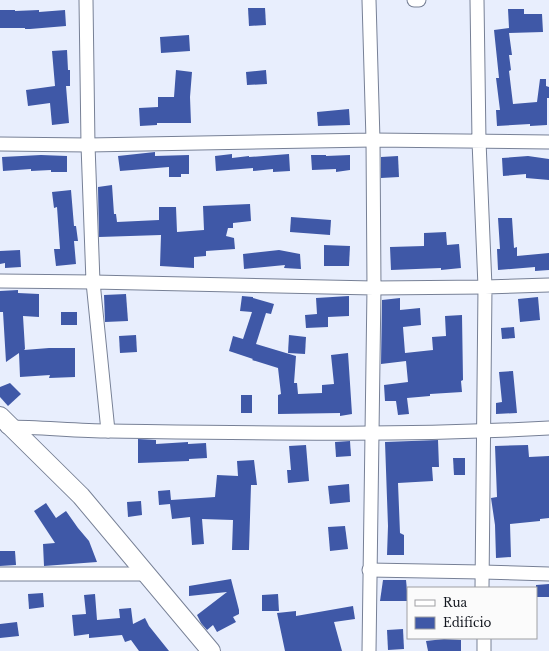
<svg xmlns="http://www.w3.org/2000/svg" width="549" height="651" font-family="'Libre Baskerville',serif">
<style>
.building{fill:#3f58a7}
.lines{fill:none;stroke-linecap:round;stroke-linejoin:round}
.minor-casing{stroke:#778096;stroke-width:15}
.secondary-casing{stroke:#778096;stroke-width:20}
.minor{stroke:#fff;stroke-width:13}
.secondary{stroke:#fff;stroke-width:18}
</style>
<rect width="100%" height="100%" fill="#e8eefd"/>
<g class="building">
<polygon points="248,8 265,8 266,25 249,26"/>
<polygon points="508,9 524,9 524,14 542,14 543,32 509,33 512,55 509,55 511,70 509,71 513,104 537,102 540,79 546,79 546,86 549,87 549,98 547,98 547,125 530,126 530,124 497,126 496,110 500,110 496,78 499,78 494,30 509,28"/>
<polygon points="0,10 15,10 15,11 39,10 39,12 65,10 66,26 30,29 25,29 25,28 0,28"/>
<polygon points="189,35 190,51 161,53 160,37"/>
<polygon points="67,50 68,70 70,70 70,86 66,86 69,123 52,125 50,103 28,106 26,90 55,86 52,51"/>
<polygon points="176,70 192,72 190,97 191,123 157,123 157,125 140,126 139,108 158,107 158,97 174,97"/>
<polygon points="266,70 267,84 247,85 246,72"/>
<polygon points="349,109 350,125 318,126 317,112"/>
<polygon points="155,152 155,156 189,155 189,174 181,174 181,177 169,177 169,167 120,171 118,156"/>
<polygon points="232,154 232,158 249,156 249,157 289,154 290,171 273,172 273,169 253,171 253,168 216,171 215,156"/>
<polygon points="41,155 67,156 67,172 51,172 51,170 31,171 31,169 3,171 2,157"/>
<polygon points="311,155 326,155 326,156 350,155 350,170 336,172 336,169 312,170"/>
<polygon points="398,156 399,177 381,178 381,157"/>
<polygon points="528,156 549,159 549,180 526,178 526,174 503,176 502,158"/>
<polygon points="112,185 114,214 116,214 117,222 159,220 159,207 176,207 177,232 204,230 203,206 250,204 251,221 233,223 233,228 228,228 226,236 234,238 235,249 206,251 206,256 194,257 194,268 160,266 161,235 99,237 98,187"/>
<polygon points="71,190 74,226 76,226 78,241 74,241 76,264 56,266 54,249 60,249 57,207 54,208 52,192"/>
<polygon points="291,217 331,220 330,235 290,232"/>
<polygon points="498,218 512,218 514,248 517,247 517,256 549,253 549,270 535,271 535,267 498,270 497,249 500,249"/>
<polygon points="446,232 447,245 459,244 461,268 441,270 441,268 391,270 390,247 424,246 424,233"/>
<polygon points="324,245 350,246 349,266 324,266"/>
<polygon points="20,250 21,267 5,268 5,263 0,264 0,251"/>
<polygon points="279,250 300,254 301,269 284,268 285,265 244,269 243,254"/>
<polygon points="18,290 18,293 39,294 39,317 23,316 25,349 24,350 49,348 75,348 75,377 49,378 50,375 20,377 19,353 6,362 3,312 0,312 0,291"/>
<polygon points="126,294 128,321 105,322 104,295"/>
<polygon points="242,296 253,297 253,298 274,304 271,314 266,313 256,344 296,356 294,383 297,383 298,394 322,393 322,385 334,384 331,355 348,353 352,414 340,416 340,413 278,414 278,395 281,394 278,368 252,360 253,359 229,351 233,336 243,339 252,312 240,311"/>
<polygon points="349,296 349,316 328,317 328,327 306,328 305,315 317,314 316,298"/>
<polygon points="538,297 540,320 520,322 518,299"/>
<polygon points="400,298 400,310 420,308 421,325 403,327 405,353 433,350 432,337 446,336 445,316 462,315 463,380 461,381 462,392 430,394 430,396 407,398 409,414 398,415 396,401 385,401 384,385 408,382 406,361 381,364 382,300"/>
<rect x="61" y="312" width="16" height="13"/>
<polygon points="514,327 515,338 502,339 501,328"/>
<polygon points="136,335 137,352 120,353 119,336"/>
<polygon points="289,335 306,337 305,354 288,353"/>
<polygon points="513,371 517,413 496,414 496,403 502,402 499,372"/>
<polygon points="10,383 21,394 8,406 0,397 0,387"/>
<rect x="241" y="395" width="11" height="18"/>
<polygon points="138,439 156,440 156,444 188,442 188,444 206,443 207,458 189,459 189,461 138,463"/>
<polygon points="438,440 439,467 432,467 433,481 398,483 400,533 404,535 404,555 387,555 388,526 385,442"/>
<polygon points="350,441 351,456 336,457 335,442"/>
<polygon points="306,445 309,481 288,483 287,470 291,470 289,446"/>
<polygon points="528,445 529,457 549,456 549,518 540,519 540,521 510,524 511,557 496,558 495,525 491,498 497,497 495,446"/>
<polygon points="453,458 465,458 465,475 454,475"/>
<polygon points="254,460 257,485 251,485 249,550 232,550 233,520 202,519 204,544 192,545 190,517 172,519 170,504 159,505 158,491 170,490 171,500 215,497 217,475 238,476 237,461"/>
<polygon points="349,484 350,502 330,504 328,486"/>
<polygon points="141,501 142,515 128,517 127,502"/>
<polygon points="46,503 56,518 66,511 78,528 89,541 97,562 44,566 43,544 55,543 34,511"/>
<polygon points="345,526 348,549 330,551 328,527"/>
<polygon points="0,551 15,551 16,565 0,566"/>
<polygon points="231,579 239,610 239,614 233,617 236,622 217,632 213,625 207,630 201,623 197,615 227,592 189,596 189,586"/>
<polygon points="383,580 406,580 408,601 380,601"/>
<polygon points="549,584 549,597 536,597 536,585"/>
<polygon points="43,593 44,607 29,609 28,594"/>
<polygon points="95,594 97,620 120,618 119,609 131,608 133,624 145,618 149,626 169,651 139,651 131,640 125,642 122,635 89,638 89,634 74,636 72,615 86,614 84,595"/>
<polygon points="278,594 279,611 262,611 262,595"/>
<polygon points="353,606 355,619 334,622 342,651 285,651 277,613 296,611 296,616"/>
<polygon points="17,622 19,636 0,638 0,624"/>
<polygon points="403,629 404,649 388,650 387,630"/>
<polygon points="444,639 461,640 461,651 428,651 426,641"/>
</g>
<g class="lines">
<g class="minor-casing">
<g id="minor">
<polyline points="414,0 419,0"/>
<polyline points="477,0 479,141 485,287 374,288 373,140 549,142"/>
<polyline points="0,144 88,145 373,140 369,0"/>
<polyline points="0,281 93,282 88,145 86,0"/>
<path d="M7 427C41 427 76 431 110 431 256 433 403 436 549 428"/>
<polyline points="108,431 93,282 374,288 369,651"/>
<polyline points="369,570 482,572 549,574"/>
<polyline points="0,574 146,574"/>
<polyline points="482,588 485,287 549,285"/>
<polyline points="484,638 484,651"/>
</g>
</g>
<g class="secondary-casing">
<polyline id="secondary" points="0,416 81,496 211,651"/>
</g>
<use href="#minor" class="minor"/>
<use href="#secondary" class="secondary"/>
</g>
<rect x="407" y="587" width="130" height="52" fill="#fbfbfb" stroke="#9fa0a3"/>
<rect x="415" y="600" width="20" height="6" fill="#ffffff" stroke="#9fa0a3"/>
<text x="443" y="607" font-size="12" fill="#141820">Rua</text>
<rect x="415" y="617" width="20" height="12" fill="#3f58a7" stroke="#9fa0a3"/>
<text x="443" y="627" font-size="12" fill="#141820">Edifício</text>
</svg>
